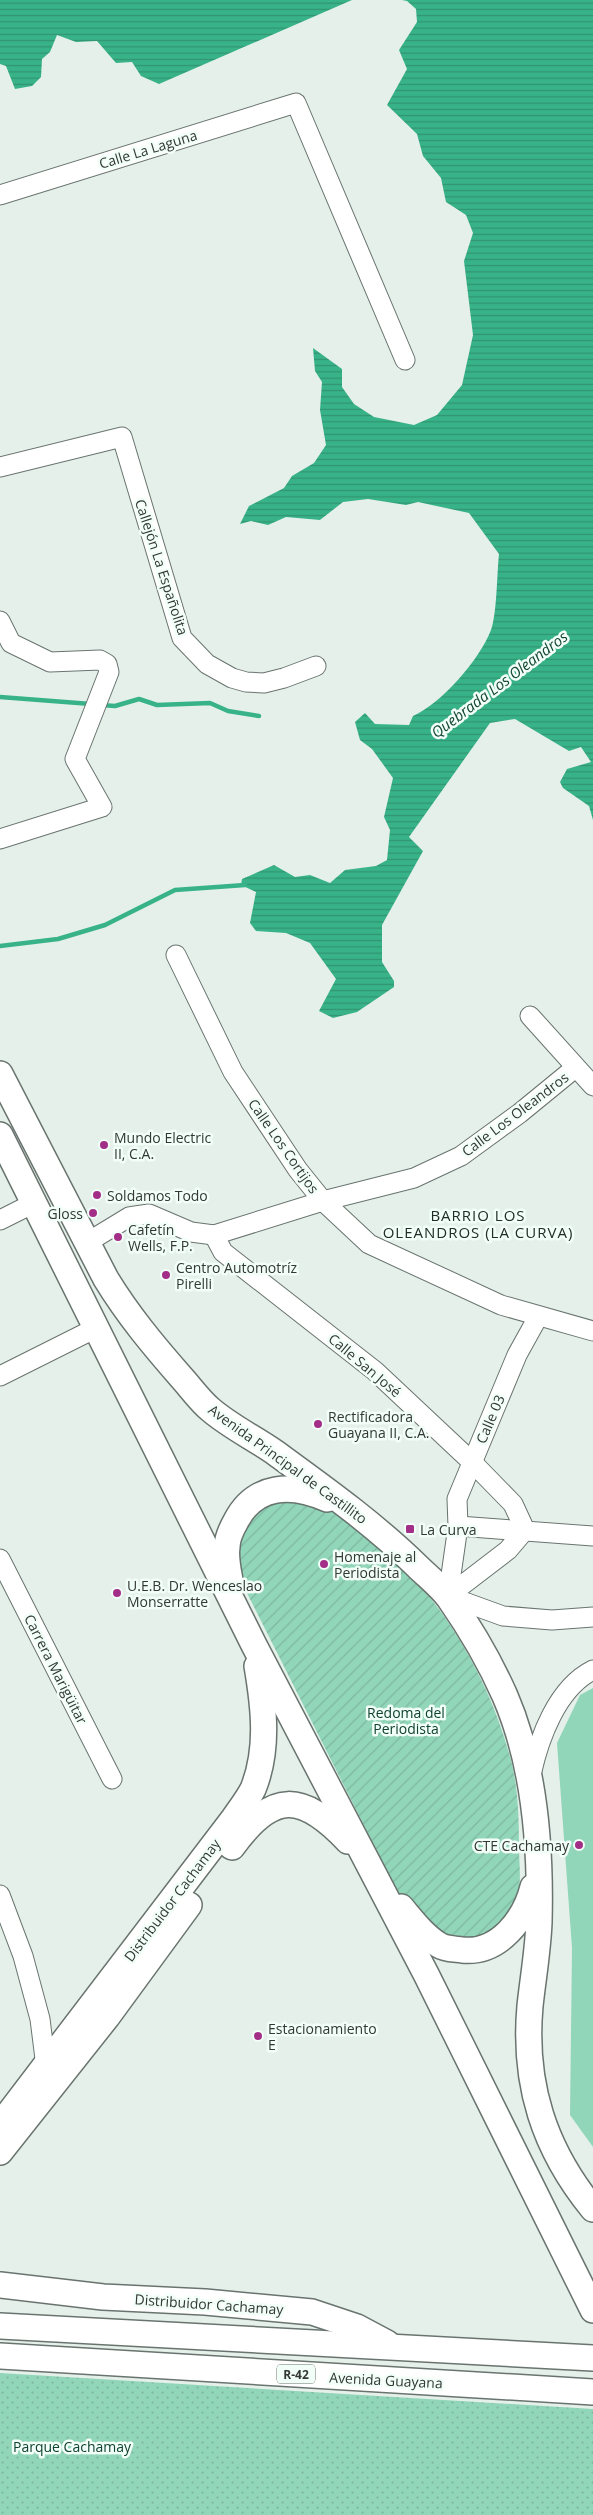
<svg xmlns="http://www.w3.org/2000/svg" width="593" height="2515" font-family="'Open Sans',sans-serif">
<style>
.grass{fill:#92d6b9}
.park{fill:url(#park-dots)}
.garden{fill:url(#garden-furrows)}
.water{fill:url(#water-rules)}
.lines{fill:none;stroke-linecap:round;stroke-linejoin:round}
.stream{stroke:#38b389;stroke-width:4.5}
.minor-casing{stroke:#69746f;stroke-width:21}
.major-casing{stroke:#69746f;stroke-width:28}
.minor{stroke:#fff;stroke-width:19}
.major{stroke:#fff;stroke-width:25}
.poi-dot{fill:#a32e87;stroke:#f2fef8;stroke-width:2}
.labels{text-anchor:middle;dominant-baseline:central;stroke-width:5;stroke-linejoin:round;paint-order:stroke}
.shield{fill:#f2fef8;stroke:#6c7370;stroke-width:1}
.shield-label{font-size:12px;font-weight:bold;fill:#333835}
.street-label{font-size:14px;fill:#333835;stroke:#f2fef8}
.poi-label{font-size:14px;fill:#333835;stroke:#f2fef8;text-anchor:start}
.park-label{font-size:14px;fill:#0f4231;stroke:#f2fef8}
.water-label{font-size:15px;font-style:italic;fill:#164836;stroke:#f2fef8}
.neighbourhood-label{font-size:15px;letter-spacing:1px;fill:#232c28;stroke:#f2fef8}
</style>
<defs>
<pattern id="park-dots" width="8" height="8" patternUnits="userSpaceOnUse" patternTransform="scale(1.25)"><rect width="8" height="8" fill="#92d6b9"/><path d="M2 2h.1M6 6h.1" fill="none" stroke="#7eb8a0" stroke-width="1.8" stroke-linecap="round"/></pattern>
<pattern id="garden-furrows" width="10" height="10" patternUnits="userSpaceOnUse" patternTransform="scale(1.25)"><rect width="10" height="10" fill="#92d6b9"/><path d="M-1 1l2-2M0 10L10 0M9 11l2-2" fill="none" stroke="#7eb8a0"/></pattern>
<pattern id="water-rules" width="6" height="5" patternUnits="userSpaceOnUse" patternTransform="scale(1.25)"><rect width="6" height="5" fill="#38b389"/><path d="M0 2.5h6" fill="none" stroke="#309371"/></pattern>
</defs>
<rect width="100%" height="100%" fill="#e5f0eb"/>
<polygon class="grass" points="593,1688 593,2147 570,2115 572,1948 557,1743 580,1695"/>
<polygon class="park" points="0,2373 593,2409 593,2515 0,2515"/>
<path class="garden" d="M315 1498C410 1550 480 1649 509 1753 518 1783 519 1816 519 1847 519 1860 521 1875 519 1889 517 1903 504 1920 497 1933L453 1941 401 1899 249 1597 226 1546 260 1501Z"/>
<g class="water">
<polygon points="0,0 352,0 159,84 141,76 132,62 116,63 97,41 76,42 57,35 50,52 42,59 41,77 32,86 15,89 6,66 0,64"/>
<path d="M402 0H593V820L589 806 563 788 560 782 567 769 591 762 581 747 569 751 515 719 490 723 409 837 423 851 382 925V962L394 981V987L357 1012 333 1018 319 1011 336 979 310 943 286 933 256 931 250 923 256 892 241 885 242 879 274 865 295 877 310 875 330 883 345 870 376 866 387 860 390 830 384 817 393 778 372 749 360 740 355 722 365 713 375 724 409 725 413 716C442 703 480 659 491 630 497 614 497 572 499 554L469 513 418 502 406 505 368 499 343 502 320 520 286 517 268 525 251 521 240 524 249 506 284 488 292 476 314 463 326 445 320 410 322 382 315 371 313 348 342 369V387L354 404 374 417 414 425 437 415 462 385 473 335 464 261 473 233 466 215 446 202 441 178 423 156 417 134 387 105 407 69 399 50 417 22 416 9 407 1Z"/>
</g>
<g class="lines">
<g class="stream">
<polyline points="0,697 91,704"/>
<polyline points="101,705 115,706 139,699 157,705 210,703 228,711 259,716"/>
<polyline points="0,946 58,939 105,925 175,890 245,885"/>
</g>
<g class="minor-casing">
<g id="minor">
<polyline points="0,195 296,103 405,360"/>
<polyline points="0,467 122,437 182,638 207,664 232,678 246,682 264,683 284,678 316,666"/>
<polyline points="0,621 11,643 50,662 100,660 107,664 109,672 75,759 102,807 0,839"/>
<polyline points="176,955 233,1072 298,1170 323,1201 369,1244 501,1305 593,1331"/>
<polyline points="530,1016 593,1086"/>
<polyline points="0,1220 34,1203"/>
<polyline points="214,1235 223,1252 375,1371 472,1462 513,1504 525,1530 508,1550 448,1596"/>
<polyline points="88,1242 129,1217 149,1214 191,1232 214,1235 323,1201 414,1178 461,1156 520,1113 575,1068"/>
<polyline points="0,1376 96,1328"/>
<polyline points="458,1526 593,1536"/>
<polyline points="0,1559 112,1779"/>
<polyline points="448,1596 458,1526 457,1499 517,1355 538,1317"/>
<polyline points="448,1596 503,1616 552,1620 593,1617"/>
<path d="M531 1775C539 1738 557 1688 593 1670"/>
<polyline points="0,1895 23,1956 40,2019 46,2067"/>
</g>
</g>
<g class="major-casing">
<g id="major">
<path d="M0 1074 106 1279C128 1315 153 1345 181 1377 191 1388 200 1401 211 1410 231 1427 256 1439 277 1454 325 1489 374 1524 417 1566 427 1576 440 1586 449 1598 470 1628 490 1662 505 1696 535 1765 541 1847 539 1922 538 1950 533 1978 530 2006 523 2084 544 2149 593 2209"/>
<polyline points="0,1135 254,1645 426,1974 593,2310"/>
<path d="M231 1586C229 1573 225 1559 227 1547 227 1539 232 1528 236 1521 255 1484 292 1483 327 1499"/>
<path d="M232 1847C273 1791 301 1792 348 1841"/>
<path d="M401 1907C413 1921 424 1936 439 1945 445 1949 455 1949 462 1950 499 1954 525 1919 533 1887"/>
<path d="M0 2125 234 1818C240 1809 248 1799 253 1789 269 1750 264 1707 257 1666"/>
<polyline points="0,2152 107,2017 189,1905"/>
<polyline points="0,2285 103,2297 205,2302 312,2312 357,2327 387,2343"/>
<polyline points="0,2326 593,2358"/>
<polyline points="0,2356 593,2392"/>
</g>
</g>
<use href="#minor" class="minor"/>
<use href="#major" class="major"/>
</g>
<g class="poi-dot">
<circle cx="104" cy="1145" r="5"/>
<circle cx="97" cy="1195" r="5"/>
<circle cx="93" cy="1213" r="5"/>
<circle cx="118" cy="1237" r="5"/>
<circle cx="166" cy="1275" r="5"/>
<circle cx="318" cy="1424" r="5"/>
<rect x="405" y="1524" width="10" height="10" rx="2.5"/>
<circle cx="324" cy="1564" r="5"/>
<circle cx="117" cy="1593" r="5"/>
<circle cx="579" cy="1845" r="5"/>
<circle cx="258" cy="2036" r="5"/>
</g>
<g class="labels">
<rect class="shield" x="277" y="2364.5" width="38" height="19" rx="4"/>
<g class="shield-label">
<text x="296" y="2374">R-42</text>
</g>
<g class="street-label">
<text transform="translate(148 149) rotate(-17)">Calle La Laguna</text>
<text transform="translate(162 567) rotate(72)">Callejón La Españolita</text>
<text transform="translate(515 1114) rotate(-37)">Calle Los Oleandros</text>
<text transform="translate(284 1146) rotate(55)">Calle Los Cortijos</text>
<text transform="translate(365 1365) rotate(40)">Calle San José</text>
<text transform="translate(490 1419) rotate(-67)">Calle 03</text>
<text transform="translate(288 1464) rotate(36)">Avenida Principal de Castillito</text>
<text transform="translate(56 1669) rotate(63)">Carrera Marigüitar</text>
<text transform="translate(172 1900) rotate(-53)">Distribuidor Cachamay</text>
<text transform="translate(209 2304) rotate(4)">Distribuidor Cachamay</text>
<text transform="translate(386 2380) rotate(3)">Avenida Guayana</text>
</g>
<g class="poi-label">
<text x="114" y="1137">Mundo Electric<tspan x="114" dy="16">II, C.A.</tspan></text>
<text x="107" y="1195">Soldamos Todo</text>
<text x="83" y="1213" text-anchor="end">Gloss</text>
<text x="128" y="1229">Cafetín<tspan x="128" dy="16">Wells, F.P.</tspan></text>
<text x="176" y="1267">Centro Automotríz<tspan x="176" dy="16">Pirelli</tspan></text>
<text x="328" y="1416">Rectificadora<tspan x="328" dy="16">Guayana II, C.A.</tspan></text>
<text x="420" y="1529">La Curva</text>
<text x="334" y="1556">Homenaje al<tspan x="334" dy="16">Periodista</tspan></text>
<text x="127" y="1585">U.E.B. Dr. Wenceslao<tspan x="127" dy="16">Monserratte</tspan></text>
<text x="569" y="1845" text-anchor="end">CTE Cachamay</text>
<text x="268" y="2028">Estacionamiento<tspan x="268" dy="16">E</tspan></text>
</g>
<g class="park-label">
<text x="406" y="1712">Redoma del<tspan x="406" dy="16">Periodista</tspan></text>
<text x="72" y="2446">Parque Cachamay</text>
</g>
<g class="water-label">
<text transform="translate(499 684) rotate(-37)">Quebrada Los Oleandros</text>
</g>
<g class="neighbourhood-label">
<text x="478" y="1215">BARRIO LOS<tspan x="478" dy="17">OLEANDROS (LA CURVA)</tspan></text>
</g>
</g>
</svg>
